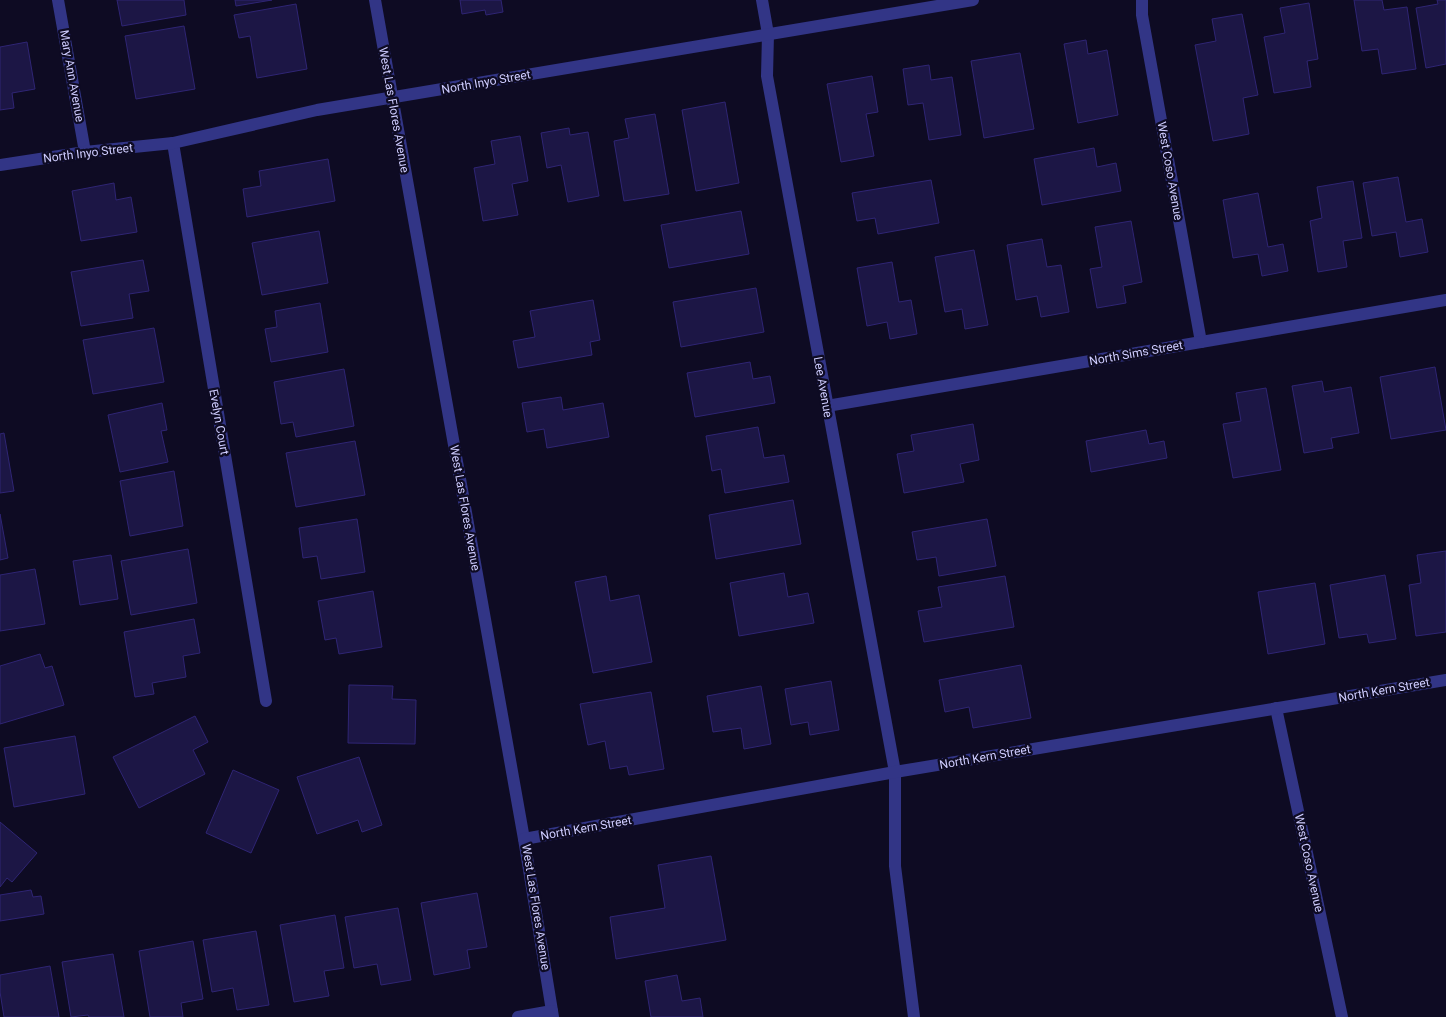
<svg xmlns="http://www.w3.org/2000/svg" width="1446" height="1017" font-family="Roboto,sans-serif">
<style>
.building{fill:#1c1645;stroke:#2f2574}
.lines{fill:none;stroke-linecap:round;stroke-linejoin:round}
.minor{stroke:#323586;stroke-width:12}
.labels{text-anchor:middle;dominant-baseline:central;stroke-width:4.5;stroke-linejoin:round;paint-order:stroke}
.street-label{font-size:12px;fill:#cfcdff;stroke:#0e0b23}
</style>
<rect width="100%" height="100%" fill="#0e0b23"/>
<g class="building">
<polygon points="117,0 184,0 186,15 122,26"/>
<polygon points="235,0 272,0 236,6"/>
<polygon points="460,0 501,0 503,12 486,15 485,10 462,14"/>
<polygon points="1354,0 1382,0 1384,10 1407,7 1416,69 1382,74 1378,49 1362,51"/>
<polygon points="1437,0 1446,0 1446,64 1426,68 1416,8 1438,4"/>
<polygon points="1309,3 1318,59 1307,61 1311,87 1274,93 1264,37 1285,33 1280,8"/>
<polygon points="296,4 307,69 257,78 250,36 239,38 234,15"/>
<polygon points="1242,14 1258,95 1243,98 1249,134 1213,141 1195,45 1216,41 1212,19"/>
<polygon points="184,26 195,89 136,99 125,36"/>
<polygon points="1086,40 1088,54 1107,50 1118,115 1078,123 1064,44"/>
<polygon points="27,42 35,89 12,93 14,108 0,110 0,47"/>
<polygon points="1020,53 1034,129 984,138 971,61"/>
<polygon points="929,65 931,80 952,77 961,135 929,140 923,103 908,105 903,69"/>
<polygon points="872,76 878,112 866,114 874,156 841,162 827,84"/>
<polygon points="725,102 739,183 696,191 682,110"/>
<polygon points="655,114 669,194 624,201 614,141 629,138 625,119"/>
<polygon points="569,128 570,135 588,132 599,196 568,202 561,165 547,168 541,133"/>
<polygon points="520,136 528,181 512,184 518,215 483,221 474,168 495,164 491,141"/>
<polygon points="1094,148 1097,167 1116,163 1121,191 1042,205 1034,159"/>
<polygon points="328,159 335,201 247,217 243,189 261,186 259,171"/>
<polygon points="1398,177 1406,222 1422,219 1428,252 1400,257 1396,232 1372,236 1363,183"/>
<polygon points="931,180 939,223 878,234 875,218 857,221 852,193"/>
<polygon points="1353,181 1362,238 1343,241 1347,267 1318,272 1310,221 1322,218 1317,187"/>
<polygon points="114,183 116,200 131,197 137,232 81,241 72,191"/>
<polygon points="1258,193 1268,247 1283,244 1288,271 1262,276 1258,254 1233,258 1223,200"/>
<polygon points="741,211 749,254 669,268 661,225"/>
<polygon points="1131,221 1142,282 1123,286 1126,303 1097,308 1090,269 1102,267 1095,227"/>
<polygon points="319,231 328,283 262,295 252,243"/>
<polygon points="1042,239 1047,267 1061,265 1069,312 1041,317 1037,296 1016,300 1007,245"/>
<polygon points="974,250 988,325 965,329 962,309 945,312 935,257"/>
<polygon points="143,260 149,291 129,294 133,318 81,326 71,272"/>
<polygon points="892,262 899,302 911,300 917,334 890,339 887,322 867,326 857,268"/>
<polygon points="756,288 764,332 681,347 673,302"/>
<polygon points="593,300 600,340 590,342 592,355 518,368 513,341 535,337 530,311"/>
<polygon points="320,303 328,352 271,362 265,329 277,327 275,311"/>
<polygon points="154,328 164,382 93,394 83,340"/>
<polygon points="750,362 753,379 770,376 775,403 695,417 687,373"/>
<polygon points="1435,367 1446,430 1391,439 1380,377"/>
<polygon points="344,369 354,426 296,437 293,422 281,424 274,382"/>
<polygon points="1322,381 1324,392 1351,387 1359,433 1331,438 1333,448 1304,453 1292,386"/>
<polygon points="1266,388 1281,470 1233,478 1223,424 1241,421 1236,393"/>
<polygon points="561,397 563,410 603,403 609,437 547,448 544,429 527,432 522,403"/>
<polygon points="162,403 167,430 161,431 168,462 120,472 108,415"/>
<polygon points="973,424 979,460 960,464 964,482 904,493 897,454 914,451 911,435"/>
<polygon points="758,427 764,458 784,455 789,482 725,493 721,469 712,471 706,436"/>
<polygon points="1146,430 1149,444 1164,441 1167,458 1091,472 1086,441"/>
<polygon points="4,433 14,491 0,493 0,434"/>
<polygon points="355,441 365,495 296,507 286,453"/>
<polygon points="174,471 183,526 130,536 120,481"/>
<polygon points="793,500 801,544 716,559 709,515"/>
<polygon points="0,514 8,558 0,560"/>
<polygon points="357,519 365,572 321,579 317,556 303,558 299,528"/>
<polygon points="987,519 996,566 939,576 936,557 917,560 912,532"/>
<polygon points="188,549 197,603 131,615 121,561"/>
<polygon points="1446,551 1446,632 1416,636 1409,585 1421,583 1417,555"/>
<polygon points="111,555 118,599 80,605 73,561"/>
<polygon points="35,569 45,624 0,631 0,575"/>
<polygon points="784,573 788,597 808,593 814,623 739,636 730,583"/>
<polygon points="1385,575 1396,639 1369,643 1367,634 1339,638 1330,585"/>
<polygon points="606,576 610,601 639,595 652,662 593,673 575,582"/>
<polygon points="1005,576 1014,627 924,642 918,611 942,607 938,587"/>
<polygon points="1315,583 1325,644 1268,654 1258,592"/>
<polygon points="373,591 382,647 339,654 336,638 325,640 318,601"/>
<polygon points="194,619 200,653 183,656 186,677 152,683 154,694 135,697 124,632"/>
<polygon points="40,654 45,668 52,666 64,705 0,724 0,666"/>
<polygon points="1021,665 1031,718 973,728 969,707 945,712 939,680"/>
<polygon points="831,681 839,730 810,735 808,722 791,725 785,689"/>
<polygon points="349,685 393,686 392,699 416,700 415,744 348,743"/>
<polygon points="761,686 771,744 744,749 741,728 713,732 707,696"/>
<polygon points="651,692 664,769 629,775 627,766 610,769 605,741 588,745 580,704"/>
<polygon points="195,716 208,742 193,750 205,774 139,808 113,757"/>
<polygon points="75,736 85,794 14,807 4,748"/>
<polygon points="359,757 382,825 362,832 358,820 317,834 297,777"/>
<polygon points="233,770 279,790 251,853 206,833"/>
<polygon points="0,822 37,853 12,882 7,878 0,887"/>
<polygon points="711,856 726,940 616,959 610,917 665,908 658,865"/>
<polygon points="31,890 33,897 41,896 44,914 0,921 0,895"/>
<polygon points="477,893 487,947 467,950 470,968 434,975 421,903"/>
<polygon points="398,908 411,980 381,985 377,964 354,968 345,917"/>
<polygon points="335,915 344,968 324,971 329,996 294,1002 280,925"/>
<polygon points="256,931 269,1005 237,1010 233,988 212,992 203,940"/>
<polygon points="193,941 203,999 181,1003 183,1017 150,1017 139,951"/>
<polygon points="113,954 124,1017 89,1017 88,1015 71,1017 62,962"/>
<polygon points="50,966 59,1017 4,1017 0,992 0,975"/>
<polygon points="677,975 682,1001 700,998 703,1017 651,1017 645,981"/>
</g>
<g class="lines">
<g class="minor">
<polyline points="58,0 85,152"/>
<polyline points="375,0 524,839 553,1017"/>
<polyline points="762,0 768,34 767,76 895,772 895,866 914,1017"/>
<polyline points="1142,0 1142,15 1201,342"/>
<polyline points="173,143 266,701"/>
<polyline points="0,165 85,152 173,143 317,110 973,0"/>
<polyline points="827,406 1446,300"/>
<polyline points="1276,708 1342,1017"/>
<polyline points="524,839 895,772 1446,680"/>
<polyline points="518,1017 552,1011"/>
</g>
</g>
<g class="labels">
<g class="street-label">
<text transform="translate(72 76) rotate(80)">Mary Ann Avenue</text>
<text transform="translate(486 82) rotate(-10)">North Inyo Street</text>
<text transform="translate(394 110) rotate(80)">West Las Flores Avenue</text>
<text transform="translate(88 153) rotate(-7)">North Inyo Street</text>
<text transform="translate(1170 171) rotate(80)">West Coso Avenue</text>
<text transform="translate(1136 353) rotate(-10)">North Sims Street</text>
<text transform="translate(823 387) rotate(80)">Lee Avenue</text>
<text transform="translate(219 422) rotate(80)">Evelyn Court</text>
<text transform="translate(465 508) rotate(80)">West Las Flores Avenue</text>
<text transform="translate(1384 690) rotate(-10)">North Kern Street</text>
<text transform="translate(985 757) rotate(-10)">North Kern Street</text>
<text transform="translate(586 828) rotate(-10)">North Kern Street</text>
<text transform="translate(1309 863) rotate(78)">West Coso Avenue</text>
<text transform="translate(536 907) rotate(81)">West Las Flores Avenue</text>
</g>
</g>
</svg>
